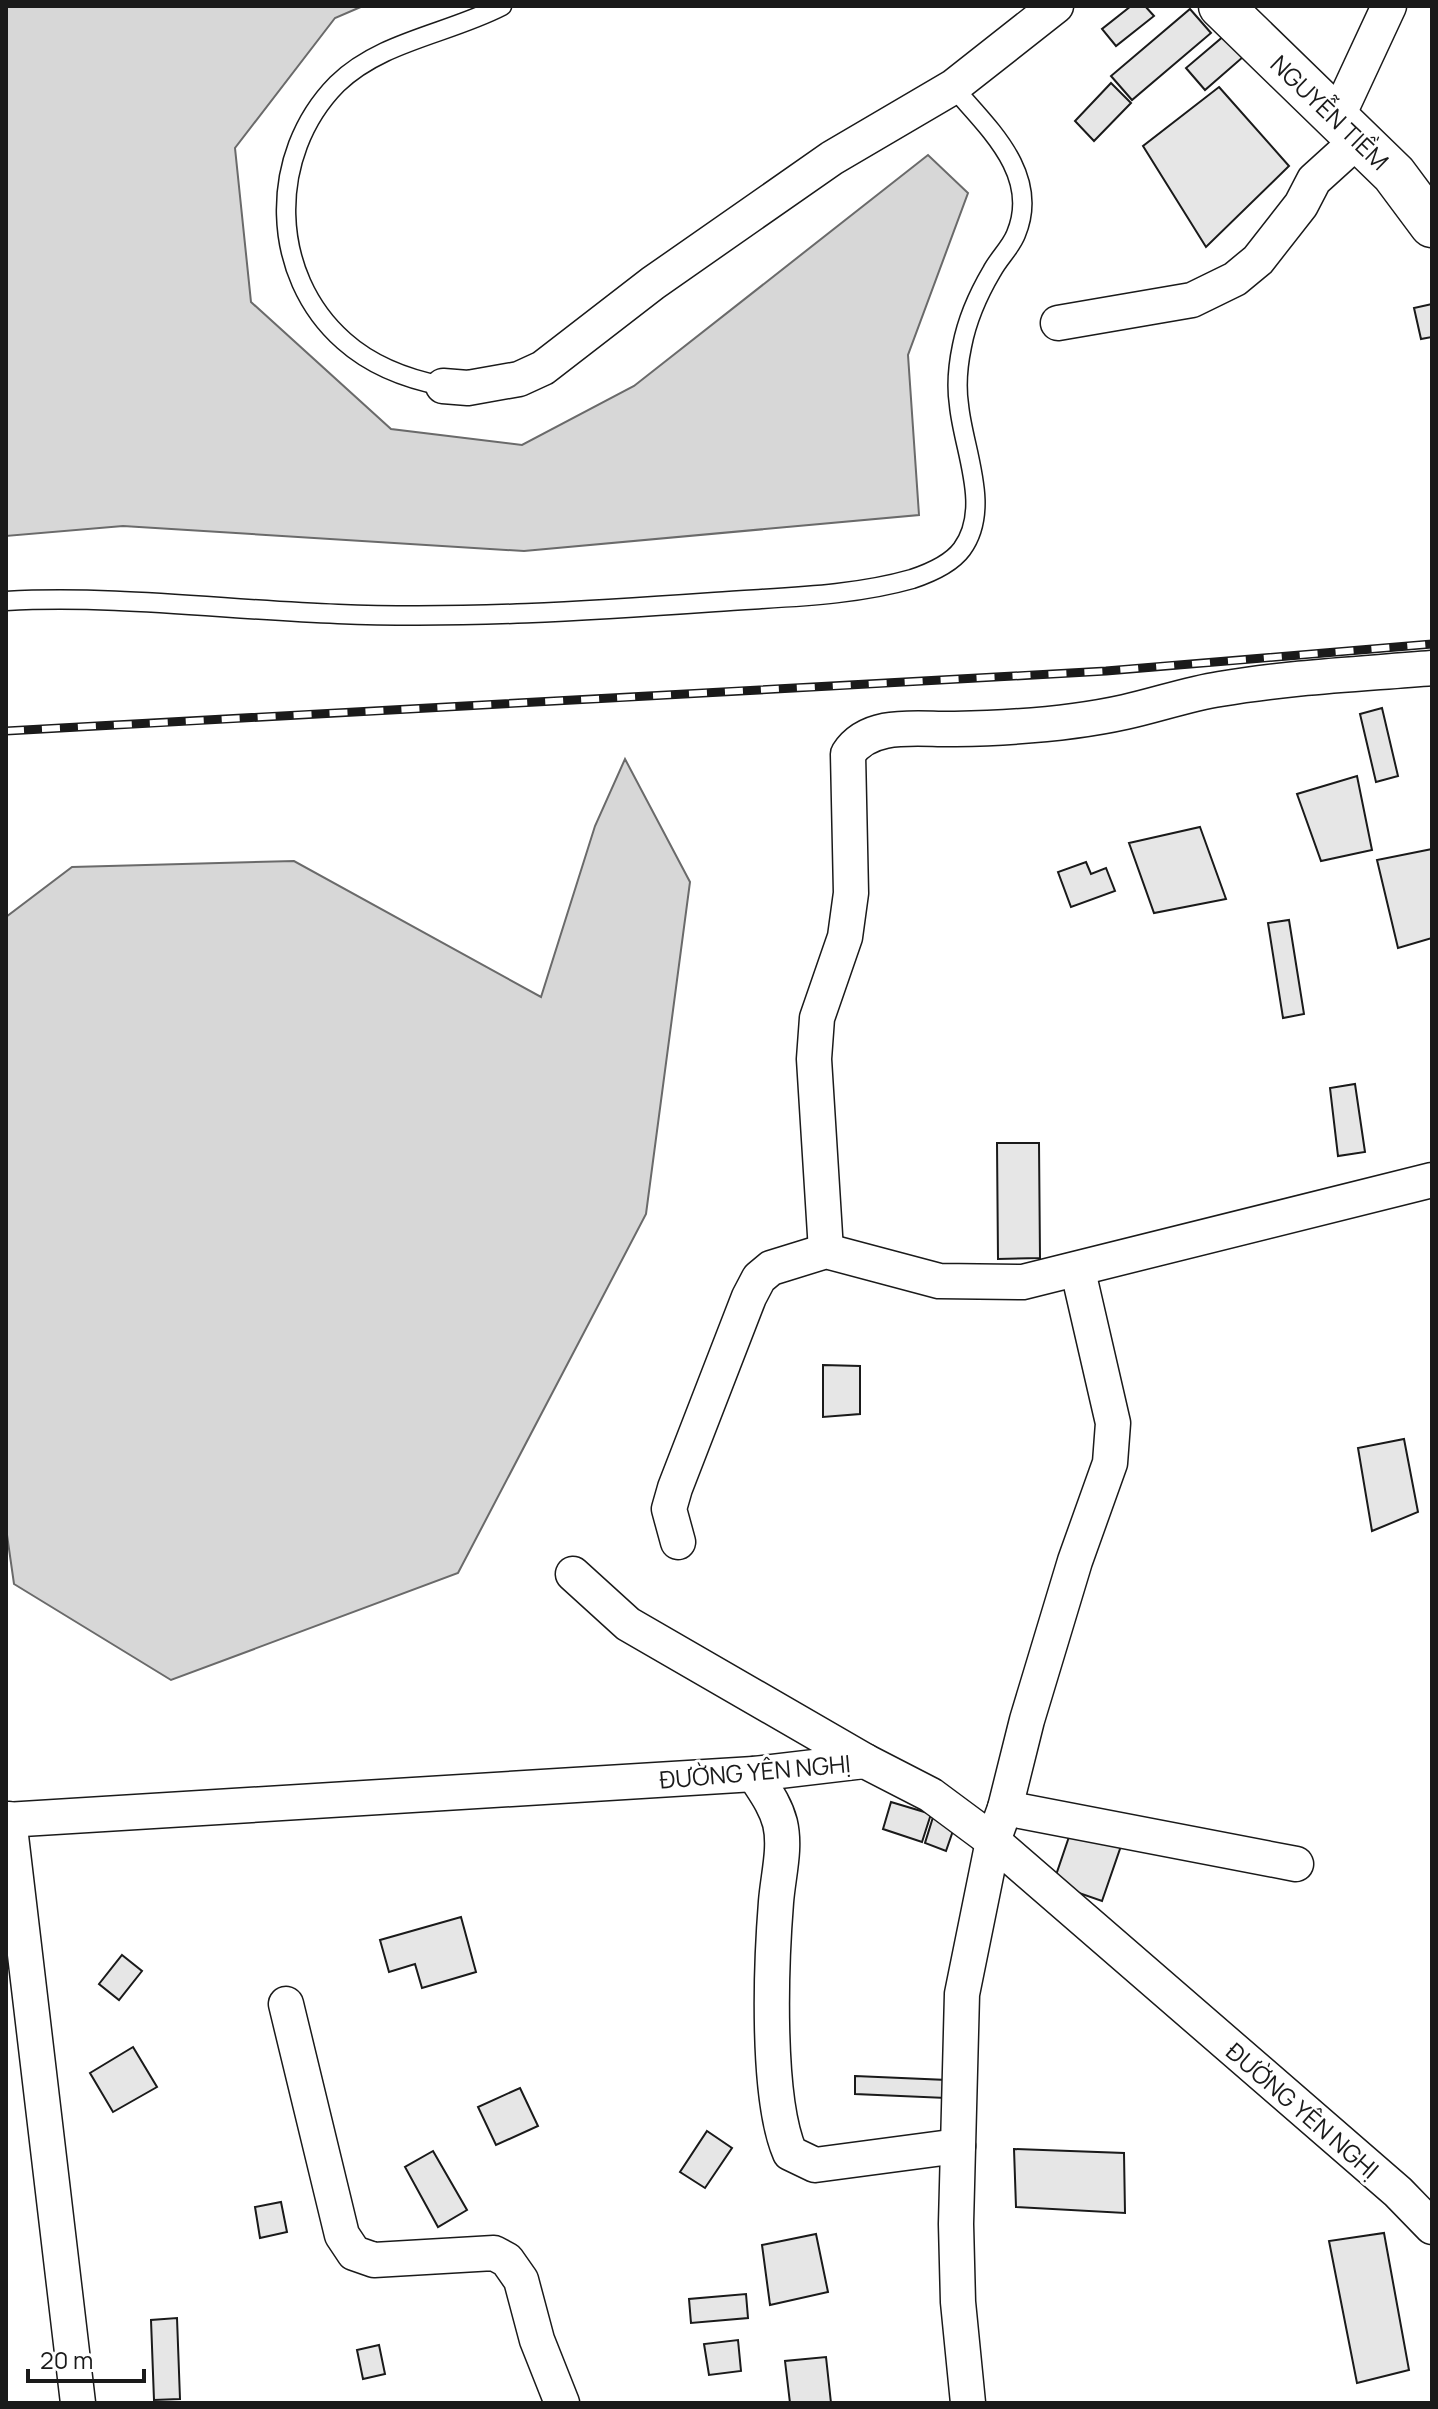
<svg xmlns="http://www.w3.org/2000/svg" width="1438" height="2409" font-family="Manrope,sans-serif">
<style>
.water{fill:#d7d7d7;stroke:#6a6a6a;stroke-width:2}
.building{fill:#e6e6e6;stroke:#1a1a1a;stroke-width:2}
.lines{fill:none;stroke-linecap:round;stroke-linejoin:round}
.lane-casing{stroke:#1a1a1a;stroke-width:21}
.street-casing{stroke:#1a1a1a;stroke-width:37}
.secondary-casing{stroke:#1a1a1a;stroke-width:47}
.lane{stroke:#fff;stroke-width:18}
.street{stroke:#fff;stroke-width:34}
.secondary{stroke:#fff;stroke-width:44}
.rail-casing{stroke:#1a1a1a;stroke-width:9}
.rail{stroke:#fff;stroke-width:6;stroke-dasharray:18;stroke-linecap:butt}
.labels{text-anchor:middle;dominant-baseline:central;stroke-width:6;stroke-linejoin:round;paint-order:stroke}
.street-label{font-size:24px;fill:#1a1a1a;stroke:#fff}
</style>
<rect width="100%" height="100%" fill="#fff"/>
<g class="water">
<polygon points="6,6 363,6 335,18 235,148 251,302 391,429 522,445 634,386 928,155 968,193 908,355 919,515 524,551 123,526 6,536"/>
<polygon points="625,759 690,882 646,1214 458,1573 171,1680 14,1584 6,1528 6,917 72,867 294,861 541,997 595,826"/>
</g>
<g class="building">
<polygon points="1131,6 1145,6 1154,16 1116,46 1102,29"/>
<polygon points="1190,9 1211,33 1132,100 1111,76"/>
<polygon points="1225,35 1243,57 1205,90 1186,68"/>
<polygon points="1111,83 1131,103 1094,141 1075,121"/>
<polygon points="1219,87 1289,166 1206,247 1143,146"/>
<polygon points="1432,304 1432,337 1421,339 1414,308"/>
<polygon points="1382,708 1398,776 1376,782 1360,714"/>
<polygon points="1357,776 1372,850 1321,861 1297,794"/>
<polygon points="1200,827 1226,899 1154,913 1129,843"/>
<polygon points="1432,849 1432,938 1398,948 1377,860"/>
<polygon points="1086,862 1091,874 1106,868 1115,891 1071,907 1058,872"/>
<polygon points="1289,920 1304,1014 1283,1018 1268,923"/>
<polygon points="1355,1084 1365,1152 1338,1156 1330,1088"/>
<polygon points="997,1143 1039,1143 1040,1258 998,1259"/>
<polygon points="823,1365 860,1366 860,1414 823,1417"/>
<polygon points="1404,1439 1418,1512 1372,1531 1358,1448"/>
<polygon points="891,1802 931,1814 922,1842 883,1829"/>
<polygon points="934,1814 956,1822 946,1851 925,1843"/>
<polygon points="1073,1825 1122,1843 1102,1901 1053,1884"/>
<polygon points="461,1917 476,1972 422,1988 415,1964 389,1972 380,1940"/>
<polygon points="122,1955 142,1971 119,2000 99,1984"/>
<polygon points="133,2047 157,2087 113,2112 90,2073"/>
<polygon points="855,2076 947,2080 946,2098 855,2094"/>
<polygon points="520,2088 538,2126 496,2145 478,2107"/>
<polygon points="707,2131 732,2148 705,2188 680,2172"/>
<polygon points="1014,2149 1124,2153 1125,2213 1016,2207"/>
<polygon points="433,2151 467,2210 438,2227 405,2167"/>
<polygon points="281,2202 287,2232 260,2238 255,2207"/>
<polygon points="1384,2233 1409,2370 1357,2383 1329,2241"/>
<polygon points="816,2234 828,2292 770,2305 762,2245"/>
<polygon points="746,2294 748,2318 691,2323 689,2299"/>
<polygon points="177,2318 180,2399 154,2400 151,2320"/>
<polygon points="738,2340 741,2371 709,2375 704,2344"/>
<polygon points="379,2345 385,2374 363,2379 357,2350"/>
<polygon points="826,2357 831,2403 790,2403 785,2361"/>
</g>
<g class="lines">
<g class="lane-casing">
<g id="lane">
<path d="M443 386C407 379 372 366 344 341 269 275 267 155 337 84 381 41 448 34 502 6"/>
<path d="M6 601C117 595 227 610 338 614 463 619 589 611 715 602 780 597 849 597 912 579 930 573 951 564 962 549 992 508 963 449 959 405 956 385 958 365 962 346 967 320 979 293 992 271 999 258 1011 247 1016 234 1041 174 987 127 953 87"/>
</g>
</g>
<g class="street-casing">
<g id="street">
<polyline points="1336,120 1389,6"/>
<polyline points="1058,323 1192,300 1235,279 1258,260 1301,205 1314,180 1357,141"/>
<polyline points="443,386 468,388 519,379 543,368 653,283 832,158 953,87 1056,6"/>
<path d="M826 1251 814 1059 817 1018 845 937 851 893 848 754C870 720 920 730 955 729 1011 728 1071 724 1125 712 1157 705 1188 694 1220 689 1290 677 1361 674 1432 668"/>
<polyline points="678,1542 669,1509 675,1488 749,1297 759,1278 771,1268 826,1251 939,1281 1023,1282 1432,1180"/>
<polyline points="573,1574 628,1624 865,1761"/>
<path d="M754 1774C764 1790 775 1804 780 1823 786 1848 778 1876 776 1902 771 1965 766 2098 790 2153L815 2165 958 2146"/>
<polyline points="1005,1808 1296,1864"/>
<polyline points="9,1819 78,2403"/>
<polyline points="6,1820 754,1774 865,1761 931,1795 993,1841 1398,2192 1432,2227"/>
<polyline points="286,2004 342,2235 354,2253 374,2260 494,2253 507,2260 521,2280 537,2340 562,2403"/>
<polyline points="968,2403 958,2302 956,2224 962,1994 993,1841 1005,1808 1027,1720 1075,1561 1110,1463 1113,1423 1078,1271"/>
</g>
</g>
<g class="secondary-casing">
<polyline id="secondary" points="1221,6 1394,174 1432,225"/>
</g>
<use href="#lane" class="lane"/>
<use href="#street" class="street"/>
<use href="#secondary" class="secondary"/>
<g class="rail-casing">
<polyline id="rail" points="6,731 1106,671 1432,644"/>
</g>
<use href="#rail" class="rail"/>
</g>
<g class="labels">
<g class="street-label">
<text transform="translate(1330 112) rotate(44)">NGUYỄN TIỀM</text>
<text transform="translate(755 1771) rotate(-5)">ĐƯỜNG YÊN NGHỊ</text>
<text transform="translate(1303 2110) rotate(41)">ĐƯỜNG YÊN NGHỊ</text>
</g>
</g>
<rect width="1438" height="2409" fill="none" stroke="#1a1a1a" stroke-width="16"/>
<path d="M28 2369v12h116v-12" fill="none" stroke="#1a1a1a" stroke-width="4"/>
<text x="40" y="2369" font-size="24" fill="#1a1a1a" stroke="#ffffff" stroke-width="6" paint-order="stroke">20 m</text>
</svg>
